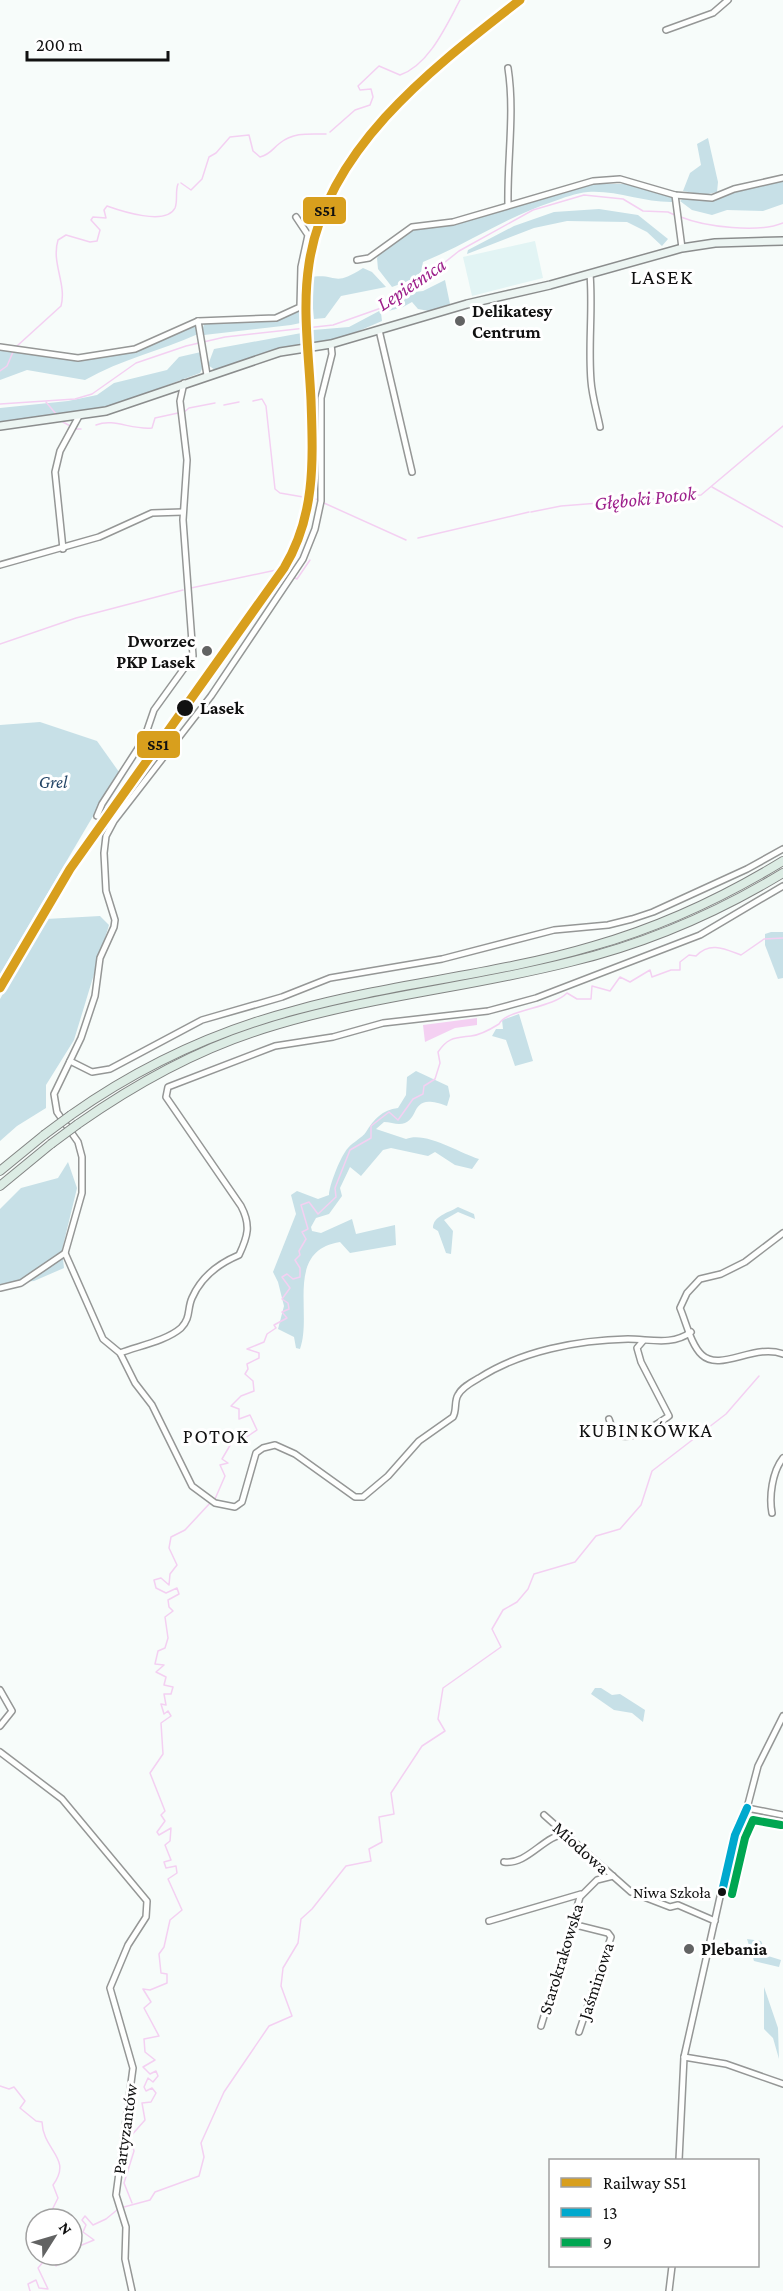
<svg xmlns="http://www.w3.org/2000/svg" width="783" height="2291" font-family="'Crimson Pro',serif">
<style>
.forest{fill:#c7e0e7}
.pitch{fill:#e2f4f4}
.water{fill:#f4d0f2}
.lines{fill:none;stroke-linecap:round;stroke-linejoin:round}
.stream{stroke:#f4d0f2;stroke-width:1.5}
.street-casing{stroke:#959796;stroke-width:8}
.secondary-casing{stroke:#8b8d8d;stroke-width:10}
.primary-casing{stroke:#828483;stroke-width:10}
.street{stroke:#fefffe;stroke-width:5}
.secondary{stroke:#ecf5f2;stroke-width:7}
.primary{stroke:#dcece4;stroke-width:8}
.primary-bridge-casing{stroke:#828483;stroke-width:10;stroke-linecap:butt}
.primary-bridge{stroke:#dcece4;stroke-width:8}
.bus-1-casing{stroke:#fff;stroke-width:12}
.bus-2-casing{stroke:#fff;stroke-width:12}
.bus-1{stroke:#00a9ce;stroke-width:8}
.bus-2{stroke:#00a651;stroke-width:8}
.rail-1-casing{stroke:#fff;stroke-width:14}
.rail-1{stroke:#d89f1d;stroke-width:9}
.poi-dot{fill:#626363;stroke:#fff;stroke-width:2}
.stop-dot{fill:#111;stroke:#fff;stroke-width:2}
.labels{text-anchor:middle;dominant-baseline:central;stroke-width:6;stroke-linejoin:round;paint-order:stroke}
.bus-label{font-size:16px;fill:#111;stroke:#fff;text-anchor:end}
.poi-label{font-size:18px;font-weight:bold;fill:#111;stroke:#fff;text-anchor:start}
.stop-label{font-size:18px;font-weight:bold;fill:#111;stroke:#fff;text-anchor:start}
.park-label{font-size:18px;font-style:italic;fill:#244566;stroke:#fff}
.street-label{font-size:18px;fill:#111;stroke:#fff}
.water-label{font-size:20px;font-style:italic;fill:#9d208b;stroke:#fff}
.neighbourhood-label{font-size:20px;letter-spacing:1.5px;fill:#111;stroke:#fff}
.quarter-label{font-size:21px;letter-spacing:1.5px;fill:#111;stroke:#fff}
.line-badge{stroke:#fff;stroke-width:2}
.pale-badge-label{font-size:16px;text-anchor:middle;font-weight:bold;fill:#111}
</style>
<rect width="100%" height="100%" fill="#f7fcfa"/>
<g class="forest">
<polygon points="708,138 718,182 717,192 704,195 683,191 690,173 701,165 697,144"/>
<polygon points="783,181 783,204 763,211 727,210 712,215 692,210 680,201 684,198 711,199 735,191"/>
<path d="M591 184H631L673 196 674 202C645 203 617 190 588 192 576 193 563 198 552 202 506 217 467 244 423 262L421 272 411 280 392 287 378 269 377 258 382 250 413 229 454 224Z"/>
<polygon points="599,209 638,215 668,239 662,246 647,232 627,222 567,221 534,228 467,254 468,250 514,226 554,212"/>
<path d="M363 268 372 272 386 287 341 296 325 318 314 319 310 277C339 273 332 288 363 268Z"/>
<polygon points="445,280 450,304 429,311 418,309 412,302 403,307 381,313 382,321 340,339 313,345 313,330 349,327 415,292 423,291"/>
<polygon points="299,311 305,312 305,322 291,325 204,335 202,330 205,322 277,319"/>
<path d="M191 326H196L198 334C160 351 122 359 85 380L27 370 0 380V350L83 359 133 351Z"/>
<polygon points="307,332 308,345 292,346 215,370 208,365 214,349"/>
<polygon points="201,352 203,367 200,373 100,410 0,423 0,408 68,401 97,395 114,383 167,370 179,357"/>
<polygon points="40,722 97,741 119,772 0,974 0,725"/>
<polygon points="100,916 109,925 74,1040 46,1085 46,1108 17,1126 0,1141 0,999 46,919"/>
<polygon points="771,932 783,932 783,978 778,979 765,945 765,934"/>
<polygon points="519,1014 533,1061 515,1066 506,1040 492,1036 496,1029 503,1029 502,1020"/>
<path d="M416 1071 448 1086 450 1096 447 1106C406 1090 423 1123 399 1124 395 1124 389 1122 384 1122L376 1129 406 1139C426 1131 459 1153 479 1159L472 1169 455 1165 435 1152 428 1156 391 1148 383 1150 361 1176 350 1167 340 1188 342 1196 329 1214 316 1218 311 1227 312 1231 321 1233 352 1219 356 1234 395 1225 396 1245 350 1253 340 1242C284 1251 313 1313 300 1349L296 1348 294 1337 278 1329 284 1306 278 1282 273 1272 296 1214 291 1195 297 1191 318 1199 329 1195C329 1186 341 1155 348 1148 353 1142 362 1138 366 1132 374 1119 382 1110 398 1108L406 1095 407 1077Z"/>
<polygon points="68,1162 77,1188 62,1250 64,1268 34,1281 0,1284 0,1209 21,1188 58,1178"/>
<path d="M458 1207 474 1214 475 1219 458 1212 444 1220 453 1231 451 1254 446 1253 438 1231 433 1228C433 1216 448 1213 458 1207Z"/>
<polygon points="595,1688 601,1688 612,1695 620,1694 645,1710 643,1722 632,1713 614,1710 591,1694"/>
<polygon points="747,1939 761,1941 768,1956 781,1960 779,1967 754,1961"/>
<polygon points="764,1987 778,2028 779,2059 773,2038 764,2029"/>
</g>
<polygon class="pitch" points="535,241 543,278 472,296 463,257"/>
<polygon class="water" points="477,1018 477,1025 455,1028 425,1042 423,1025"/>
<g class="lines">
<g class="stream">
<path d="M330 132 355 110 370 105 373 97 371 89 360 90 358 86 379 66 400 75C429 65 446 26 460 0"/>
<path d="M181 183 191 190 202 179 209 157 216 153 230 137 249 135 253 151 260 157C271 154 272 149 280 143 294 132 309 134 326 134"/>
<path d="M681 217C705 227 759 233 783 223"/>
<path d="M17 346 61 306C67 284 51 263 58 240L66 235 90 242 97 241 100 230 91 220 93 217 106 218 104 210 107 206C121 211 166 226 175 208 178 201 175 191 178 184"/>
<polyline points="0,371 7,366 13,352"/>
<polyline points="253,401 262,399 266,406 275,489 280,493 309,498"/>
<polyline points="46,402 56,414"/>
<polyline points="0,404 75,399 92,394 136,363 186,346 225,337 333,325 384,307 405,294 459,251 533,210 584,195 623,199 643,211 668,212 677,216"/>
<polyline points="224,405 239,402"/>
<polyline points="183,413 189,408 215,403"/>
<polyline points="63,422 72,427"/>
<path d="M96 425C114 418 131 430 152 428L155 418 178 413"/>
<polyline points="76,429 81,429"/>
<polyline points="712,487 783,527"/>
<polyline points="313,498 318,500"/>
<polyline points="324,503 406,540"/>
<polyline points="531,512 561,506 701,495 783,426"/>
<polyline points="418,538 529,512"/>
<polyline points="284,571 289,575"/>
<polyline points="295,578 297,579 310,560"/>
<polyline points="191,588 281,569"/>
<polyline points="0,644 76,618 183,590"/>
<path d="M215 1499 225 1476 220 1465 228 1463 222 1459 232 1442H239L257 1430 250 1415 239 1419V1409L231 1406 241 1396 254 1391 253 1381 245 1374 248 1369 247 1364 259 1358V1353L247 1349 264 1342 267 1334 276 1328 274 1325 287 1318 282 1312 289 1309 288 1303 282 1299 290 1288 282 1277 287 1274 293 1279 300 1277V1268L295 1260 300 1255 299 1251 306 1239 302 1232 308 1229 301 1205 309 1202 318 1214 336 1197 335 1188 350 1150 371 1138V1126L389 1112 398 1120 413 1099 423 1094 424 1086 435 1079 440 1063 438 1052C448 1037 455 1038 471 1036 480 1035 491 1029 499 1024 505 1010 553 1008 567 993L577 999H591L592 986 610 991 620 977 630 982 650 970 652 977 671 970H680V962L689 955 696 956C710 941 725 949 741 955L764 939 783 938"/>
<path d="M0 2086 9 2089 14 2087 25 2101 20 2108 36 2121 42 2122C43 2151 73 2158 53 2185L58 2198 53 2208V2219"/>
<polyline points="132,2203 124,2183 134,2151 130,2137 145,2120 142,2103 151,2102 156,2093 152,2088 146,2091 144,2087 148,2078 153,2082 158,2076 156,2071 150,2074 143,2067 155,2060 145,2052 144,2039 159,2036 144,2008 151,2002 143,1989 150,1990 167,1983 167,1974 161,1973 159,1954 164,1947 170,1920 182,1910 168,1879 177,1873 176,1866 166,1868 164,1862 171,1860 165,1845 170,1841 171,1828 159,1835 157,1832 165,1821 161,1815 165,1811 150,1773 163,1754 161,1723 171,1716 168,1711 164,1714 161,1704 166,1705 164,1694 171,1694 173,1687 164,1685 166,1677 156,1672 164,1665 155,1664 158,1651 165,1648 168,1638 165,1617 173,1611 169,1607 168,1600 179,1594 177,1588 166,1593 156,1588 154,1580 161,1578 169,1585 170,1574 177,1565 169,1548 171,1537 185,1530 211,1502"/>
<polyline points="124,2207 150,2200 155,2192 199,2176 204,2157 201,2143 224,2092 269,2026 292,2016 281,1986 283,1968 298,1943 301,1919 312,1909 346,1866 371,1861 369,1849 382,1842 379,1817 394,1814 391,1793 422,1746 445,1731 438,1719 443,1688 501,1647 492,1629 503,1610 517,1602 528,1589 534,1574 575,1562 596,1536 620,1529 641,1505 652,1471 726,1414 759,1376"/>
<polyline points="72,2253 77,2247 94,2240 83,2232 86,2225 82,2220 85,2216 93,2225 106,2219 117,2210"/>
<polyline points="53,2260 56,2266 70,2255"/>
<polyline points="30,2291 28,2284 36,2280 39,2288 48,2289 38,2268 43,2262 52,2259"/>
</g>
<g class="street-casing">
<g id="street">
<polyline points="666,30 713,13 728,0"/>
<polyline points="675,195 682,248"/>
<path d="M508 205C507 159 515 113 508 68"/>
<polyline points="357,260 369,258 412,227 453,222 593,181 620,179 675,195 712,198 734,189 783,178"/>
<path d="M590 274C593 310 588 345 591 381 592 396 597 412 600 427"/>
<polyline points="198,321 207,375"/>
<polyline points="379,330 412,472"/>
<path d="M331 344 332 354 321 398V501L315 529 303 559 211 696 114 821 106 836 104 853 106 891 115 920 114 927 100 958 95 996 81 1038 54 1094 57 1112 78 1142 82 1157V1193L65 1253 103 1339 120 1353 135 1383 152 1405 192 1486 215 1503 235 1507 242 1502 256 1453 263 1448 275 1445 295 1454 355 1497H363L388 1476 419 1441 453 1417C457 1410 454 1401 458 1395 462 1387 472 1382 479 1378 521 1351 578 1340 628 1339 650 1339 672 1346 691 1332"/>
<polyline points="0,347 78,358 135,349 198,321 276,318 300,307 301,267 308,235 296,217"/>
<polyline points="63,549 55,472 60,451 79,416"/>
<polyline points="0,565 99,537 152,513 183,512"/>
<polyline points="97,816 102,804 144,739 154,710 193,656 183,520 187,460 180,401 184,383"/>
<polyline points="70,1061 92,1072 110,1069 202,1020 282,997 330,978 442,959 554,930 608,925 632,919 653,912 747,869 783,849"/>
<path d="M783 1233 745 1262 721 1274 700 1279 687 1293 680 1308C686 1322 691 1345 702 1355 720 1372 755 1343 783 1354"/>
<polyline points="0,1288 21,1283 65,1253"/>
<path d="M120 1353C138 1346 166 1341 181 1328 191 1318 187 1309 192 1298 201 1277 220 1263 239 1255 248 1236 251 1225 241 1206L166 1097 168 1087 275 1046 333 1037 383 1023 488 1011 536 998 700 935 783 886"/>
<path d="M609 1419 614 1433C630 1444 656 1425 669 1416L641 1362 637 1348 643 1341"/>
<path d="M772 1513C769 1497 772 1472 783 1458"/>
<polyline points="0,1690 12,1711 0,1726"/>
<polyline points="0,1752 62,1799 147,1901 146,1917 128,1945 110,1988 133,2068 116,2195 126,2227 125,2259 132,2291"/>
<polyline points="747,1808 783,1815"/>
<polyline points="544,1815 631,1892 670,1907 678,1905 715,1921"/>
<path d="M504 1862C528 1865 544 1835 566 1834"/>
<polyline points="489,1921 581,1894"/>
<polyline points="572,1924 608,1933 611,1937 579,2032"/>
<polyline points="541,2026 580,1897 597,1880 613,1876"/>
<polyline points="684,2057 726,2064 783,2084"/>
<polyline points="679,2160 684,2057 731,1848 738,1824 747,1808 758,1766 783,1716"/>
<polyline points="669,2291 672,2266"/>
</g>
</g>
<g class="secondary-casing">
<polyline id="secondary" points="0,426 106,411 280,352 331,344 467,304 550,285 682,248 715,243 783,241"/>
</g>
<g class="primary-casing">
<g id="primary">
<path d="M71 1115C139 1067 216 1031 296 1010 394 983 496 975 593 946 660 927 724 897 783 861"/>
<path d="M78 1124C135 1084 196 1050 263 1029 363 997 468 988 570 962 645 944 717 913 783 873"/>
<polyline points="0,1171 44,1135"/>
<polyline points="0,1186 51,1144"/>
</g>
</g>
<use href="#street" class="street"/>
<use href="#secondary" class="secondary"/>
<use href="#primary" class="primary"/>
<g class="primary-bridge-casing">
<g id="primary-bridge">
<polyline points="44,1135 71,1115"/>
<polyline points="51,1144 78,1124"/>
</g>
</g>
<use href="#primary-bridge" class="primary-bridge"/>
<g class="bus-1-casing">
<polyline id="bus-1" points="722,1892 735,1835 747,1808"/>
</g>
<g class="bus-2-casing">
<polyline id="bus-2" points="732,1894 745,1838 753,1820 781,1825"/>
</g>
<use href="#bus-1" class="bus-1"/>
<use href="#bus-2" class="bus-2"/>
<g class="rail-1-casing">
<path id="rail-1" d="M0 988 70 869 284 568C316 515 313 460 311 400 309 356 302 308 309 264 326 148 434 67 520 0"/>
</g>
<use href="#rail-1" class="rail-1"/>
</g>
<g class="poi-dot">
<circle cx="460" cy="321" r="6"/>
<circle cx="207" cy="651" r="6"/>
<circle cx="689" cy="1949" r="6"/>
</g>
<g class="stop-dot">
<circle cx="185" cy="708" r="9"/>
<circle cx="722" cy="1892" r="5"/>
</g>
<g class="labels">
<g class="bus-label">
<text x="711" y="1892">Niwa Szkoła</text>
</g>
<g class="poi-label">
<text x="472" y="311">Delikatesy<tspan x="472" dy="21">Centrum</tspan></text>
<text x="195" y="641" text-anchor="end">Dworzec<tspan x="195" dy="21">PKP Lasek</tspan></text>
<text x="701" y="1949">Plebania</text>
</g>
<g class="stop-label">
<text x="200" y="708">Lasek</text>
</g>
<g class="park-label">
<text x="53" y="782">Grel</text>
</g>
<g class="street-label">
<text transform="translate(581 1848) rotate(42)">Miodowa</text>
<text transform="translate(561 1959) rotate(-73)">Starokrakowska</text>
<text transform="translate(596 1981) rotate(-72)">Jaśminowa</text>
<text transform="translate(125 2129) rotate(-82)">Partyzantów</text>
</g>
<g class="water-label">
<text transform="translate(411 284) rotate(-34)">Lepietnica</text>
<text transform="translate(645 498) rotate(-6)">Głęboki Potok</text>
</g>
<g class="neighbourhood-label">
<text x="646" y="1430">KUBINKÓWKA</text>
<text x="216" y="1436">POTOK</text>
</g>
<g class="quarter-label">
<text x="662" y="277">LASEK</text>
</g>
</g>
<g class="line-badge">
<rect x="302" y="196" width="45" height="29" rx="6" fill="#d89f1d"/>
<rect x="136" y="730" width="45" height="29" rx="6" fill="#d89f1d"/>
</g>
<g class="pale-badge-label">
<text x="325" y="216">S51</text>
<text x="158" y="750">S51</text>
</g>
<rect x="549" y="2159" width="210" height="108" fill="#ffffff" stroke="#a0a0a0" stroke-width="1.5"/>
<rect x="561" y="2178" width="30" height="9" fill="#d89f1d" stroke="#a0a0a0" stroke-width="1.5"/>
<text x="603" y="2189" font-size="18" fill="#111111">Railway S51</text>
<rect x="561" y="2208" width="30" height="9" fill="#00a9ce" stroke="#a0a0a0" stroke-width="1.5"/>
<text x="603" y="2219" font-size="18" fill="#111111">13</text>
<rect x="561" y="2238" width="30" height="9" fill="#00a651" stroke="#a0a0a0" stroke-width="1.5"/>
<text x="603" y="2249" font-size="18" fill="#111111">9</text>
<g transform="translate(54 2237) rotate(53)"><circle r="28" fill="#ffffff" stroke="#a0a0a0" stroke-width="1.5"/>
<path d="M0-4.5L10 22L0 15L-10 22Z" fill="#626363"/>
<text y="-9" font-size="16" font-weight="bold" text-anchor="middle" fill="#111111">N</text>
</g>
<path d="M27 51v9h141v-9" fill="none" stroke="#111111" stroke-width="3"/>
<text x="36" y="51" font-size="18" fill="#111111" stroke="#ffffff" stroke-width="4.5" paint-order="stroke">200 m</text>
</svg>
